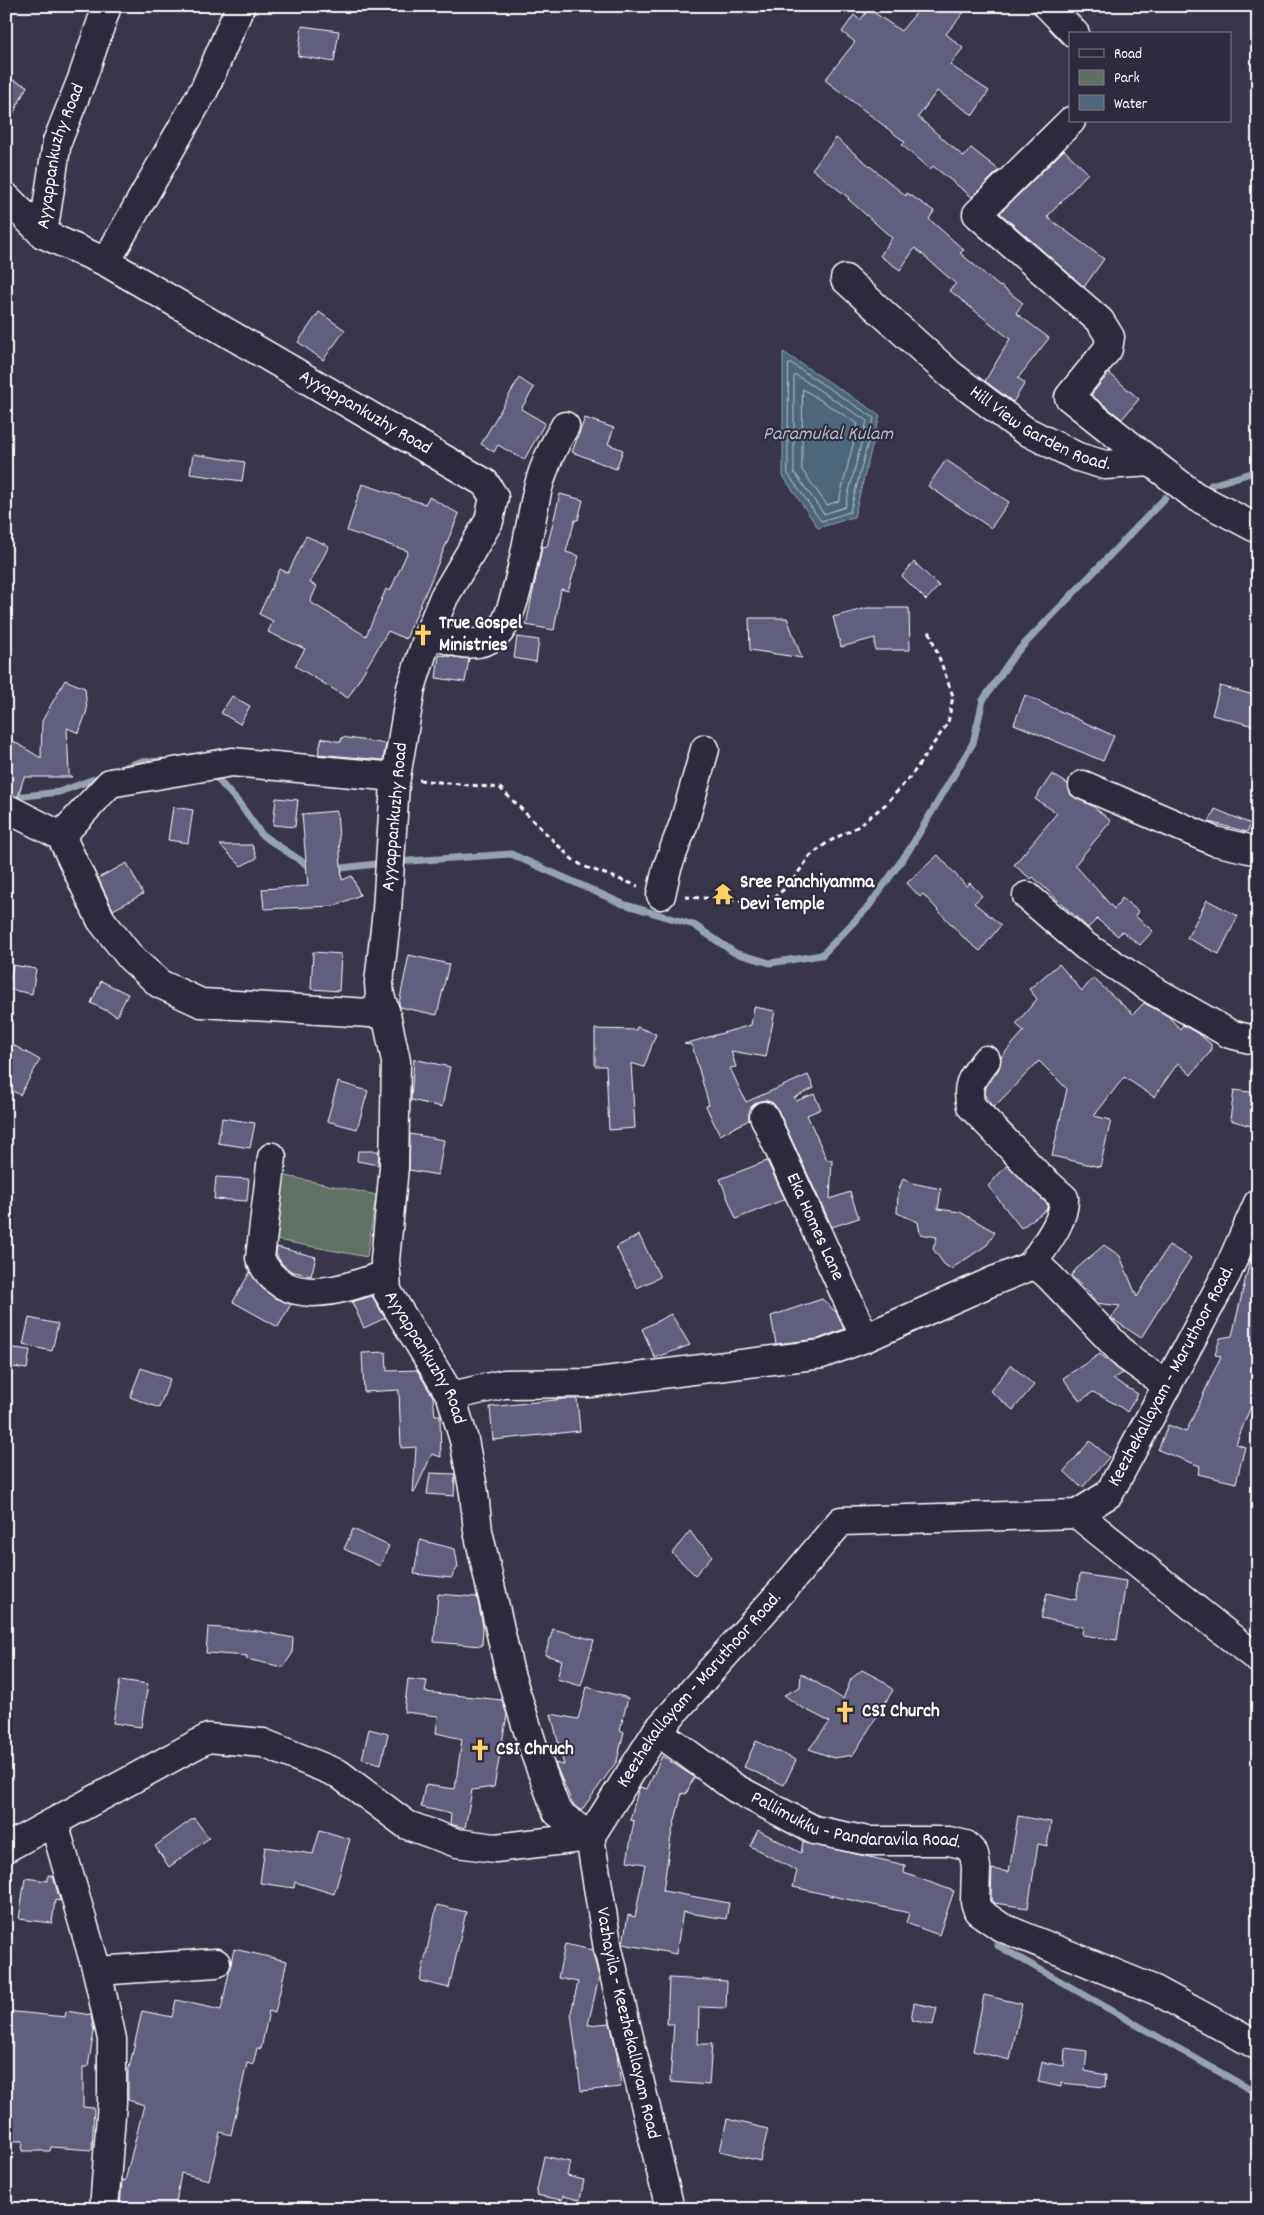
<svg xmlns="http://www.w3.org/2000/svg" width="1264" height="2215" font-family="Dekko,sans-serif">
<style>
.green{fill:#606f65;stroke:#b0b7b2}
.water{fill:#4e6679;stroke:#95a3af}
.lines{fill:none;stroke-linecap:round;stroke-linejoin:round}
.shore{stroke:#b8c2c9;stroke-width:1}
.stream{stroke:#95a3af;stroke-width:7}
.building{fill:#605f7d;stroke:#fff}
.minor-casing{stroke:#fff;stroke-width:31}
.path{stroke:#fff;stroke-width:3;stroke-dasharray:5 4;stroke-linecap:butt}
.minor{stroke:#2f2a3d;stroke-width:28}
.labels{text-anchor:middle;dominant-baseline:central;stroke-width:4;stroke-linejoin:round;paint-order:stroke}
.street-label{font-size:19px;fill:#fff;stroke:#2f2a3d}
.poi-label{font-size:19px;font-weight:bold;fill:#fff;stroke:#2f2a3d;text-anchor:start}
.water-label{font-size:20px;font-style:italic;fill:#afbac3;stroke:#2f2a3d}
</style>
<rect width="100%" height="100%" fill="#39354a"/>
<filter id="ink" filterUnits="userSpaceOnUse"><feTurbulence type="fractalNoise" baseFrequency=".02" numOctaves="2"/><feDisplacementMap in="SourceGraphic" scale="10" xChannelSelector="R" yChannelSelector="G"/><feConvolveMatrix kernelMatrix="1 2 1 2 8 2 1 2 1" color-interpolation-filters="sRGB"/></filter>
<g filter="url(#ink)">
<polygon class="green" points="277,1174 376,1195 367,1257 272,1239"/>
<polygon class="water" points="783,352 880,415 854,517 818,528 783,476"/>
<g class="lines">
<g class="shore">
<polygon points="789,364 792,364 874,418 850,512 821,521 788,474"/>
<polygon points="796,375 867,421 845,507 824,514 794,472 794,377"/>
<polygon points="803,389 858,424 839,501 827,505 802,470"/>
</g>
<g class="stream">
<polyline points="1211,485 1258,471"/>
<polyline points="120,769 139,762 163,761"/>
<polyline points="212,773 239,803 262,835 313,869"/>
<polyline points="7,798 59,792 105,775"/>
<polyline points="395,862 511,854 623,904 694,925 735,953 770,963 822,955 869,906 909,850 973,743 983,700 1015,654 1165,498"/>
<polyline points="333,869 385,863"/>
<polyline points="997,1945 1258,2094"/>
</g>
</g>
<g class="building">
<polygon points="922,6 969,6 946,34 963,48 950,65 989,91 973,115 937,91 918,117 964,157 971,148 999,170 972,197 933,166 930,170 902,145 905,142 825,80 855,42 842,32 854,15 860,20 869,9 901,31"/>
<polygon points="302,26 339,31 334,62 298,56"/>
<polygon points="6,77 27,86 6,129"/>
<polygon points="836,138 906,196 907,193 934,211 929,219 964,250 960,253 1000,287 1001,286 1023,303 1016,313 1049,338 1018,378 1025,383 1013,402 985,381 1010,339 949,290 956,284 915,248 900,270 880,256 892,238 848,199 849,198 812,169"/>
<polygon points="1064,150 1088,173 1047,217 1104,259 1084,287 1000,213"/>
<polygon points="319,312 345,330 323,360 298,342"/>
<polygon points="1109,373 1139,399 1122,419 1091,395"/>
<polygon points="519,378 534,388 521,409 545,423 524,460 498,445 494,452 481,444"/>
<polygon points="585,418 614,428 608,444 623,450 616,469 572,452"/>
<polygon points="193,454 245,462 242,481 190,474"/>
<polygon points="946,460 1009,502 991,528 928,486"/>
<polygon points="362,484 425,504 429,497 459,514 406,639 388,631 348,698 295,666 305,649 268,632 273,621 259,614 280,569 288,573 306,536 329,546 310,583 317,586 310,602 366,636 386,589 390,591 408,551 347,531"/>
<polygon points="560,494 583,500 578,520 575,520 566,552 579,556 568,591 561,589 554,630 526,625 542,548 543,546 547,547"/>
<polygon points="914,562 939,586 926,600 902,576"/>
<polygon points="867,608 909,608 910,650 875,650 875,638 841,647 833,617"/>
<polygon points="749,618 787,618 802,658 750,650"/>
<polygon points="517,637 539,640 536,662 514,658"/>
<polygon points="439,655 469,659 465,682 436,678"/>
<polygon points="65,680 85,688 87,710 79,733 67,728 69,774 72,777 24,777 18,797 6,793 6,737 41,758 42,721"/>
<polygon points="1220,686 1258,696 1258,727 1212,715"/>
<polygon points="1025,695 1114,736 1103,761 1014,724"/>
<polygon points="232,696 250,706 240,724 221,713"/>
<polygon points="342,737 386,744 383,760 318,754 322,738 341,742"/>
<polygon points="1052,774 1068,784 1071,795 1094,807 1111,821 1075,865 1114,909 1122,898 1138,911 1135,916 1153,931 1140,945 1122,931 1118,936 1097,919 1088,928 1033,877 1031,879 1014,865 1057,813 1035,799"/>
<polygon points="276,798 298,800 295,827 273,825"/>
<polygon points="173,807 193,810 188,843 168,840"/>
<polygon points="1215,809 1251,824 1247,832 1209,822"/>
<polygon points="337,811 342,880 352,876 360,895 334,906 264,909 262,889 308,886 302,814"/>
<polygon points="220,845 252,845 257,858 241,866"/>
<polygon points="938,855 966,886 970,883 982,896 974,903 1001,925 980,951 964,938 923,894 920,897 907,883"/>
<polygon points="127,863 143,894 113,910 98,878"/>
<polygon points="1207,900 1238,916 1219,954 1187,938"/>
<polygon points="313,952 341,954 339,991 311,989"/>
<polygon points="409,955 449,964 437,1015 400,1007 399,1003"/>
<polygon points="1059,964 1082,991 1093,978 1133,1014 1144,1003 1168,1016 1180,1029 1183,1025 1200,1035 1211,1044 1211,1051 1191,1075 1178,1063 1154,1097 1124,1077 1094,1116 1111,1120 1100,1167 1052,1156 1067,1089 1039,1061 994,1107 985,1096 986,1087 999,1069 1001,1057 1024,1031 1016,1024 1037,999 1029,989"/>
<polygon points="13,965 36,969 32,994 8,989"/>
<polygon points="101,981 128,994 117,1016 91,1003"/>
<polygon points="754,1007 775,1011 766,1057 731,1051 736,1067 730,1068 746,1102 808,1075 814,1088 794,1098 796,1101 814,1094 821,1109 807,1115 827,1160 832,1160 830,1199 850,1192 859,1218 832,1227 778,1110 773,1103 765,1100 757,1102 751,1107 749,1114 749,1120 720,1135 712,1119 706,1106 709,1105 692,1045 684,1044 751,1025"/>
<polygon points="637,1027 656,1034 644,1067 631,1063 635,1128 609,1130 606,1066 595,1066 595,1029 636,1030"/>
<polygon points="6,1041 40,1060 20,1095 6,1087"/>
<polygon points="414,1059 450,1067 442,1107 411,1100"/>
<polygon points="338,1082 368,1091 357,1129 327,1121"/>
<polygon points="1234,1090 1258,1093 1258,1128 1230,1120"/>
<polygon points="222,1118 255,1123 250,1148 218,1143"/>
<polygon points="410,1134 444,1140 438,1175 409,1170"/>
<polygon points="358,1151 379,1151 378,1165 357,1161"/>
<polygon points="767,1161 785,1199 736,1219 720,1179"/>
<polygon points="1007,1165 1048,1205 1046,1210 1021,1228 988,1186"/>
<polygon points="216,1177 249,1179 247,1201 214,1199"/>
<polygon points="903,1178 912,1183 941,1189 938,1209 960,1212 995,1232 987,1245 951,1269 944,1264 933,1249 937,1237 920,1234 918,1222 897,1213 898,1193"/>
<polygon points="639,1235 660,1277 637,1288 616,1247"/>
<polygon points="1104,1245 1120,1256 1137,1297 1169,1245 1191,1258 1141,1338 1111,1318 1120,1306 1096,1303 1089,1292 1071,1276 1076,1269"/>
<polygon points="277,1247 316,1257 311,1276 291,1271 282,1264 276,1254"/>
<polygon points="1251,1256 1258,1257 1258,1388 1236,1444 1245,1447 1236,1483 1198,1474 1200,1466 1158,1450 1168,1425 1186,1432 1221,1356 1215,1355 1220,1338 1232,1336"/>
<polygon points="250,1272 261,1287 274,1298 291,1304 278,1327 233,1302"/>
<polygon points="372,1296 385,1318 364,1328 352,1302"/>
<polygon points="822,1299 837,1313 844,1329 818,1339 776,1344 771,1316"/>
<polygon points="671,1314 690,1345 655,1358 642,1329"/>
<polygon points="29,1318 58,1324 52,1351 23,1345"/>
<polygon points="6,1347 30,1350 27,1369 6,1366"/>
<polygon points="386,1352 387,1371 417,1370 433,1397 435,1415 440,1415 441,1457 432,1454 414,1493 413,1493 416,1447 401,1448 399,1390 364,1392 362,1353"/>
<polygon points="1100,1354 1123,1373 1113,1379 1138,1394 1127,1412 1119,1406 1093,1392 1080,1401 1063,1378"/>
<polygon points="1011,1365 1034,1385 1013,1410 990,1391"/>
<polygon points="141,1368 170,1379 159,1408 130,1397"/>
<polygon points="564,1399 577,1399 580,1431 493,1440 490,1407"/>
<polygon points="1090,1441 1109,1457 1082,1488 1064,1471"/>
<polygon points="430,1473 455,1474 454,1496 427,1494"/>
<polygon points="353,1529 389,1546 380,1566 344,1549"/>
<polygon points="690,1531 698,1542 706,1548 712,1556 695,1575 672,1553"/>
<polygon points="420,1540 455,1549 458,1567 451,1578 414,1574"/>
<polygon points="1080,1574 1126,1581 1117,1640 1082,1635 1083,1627 1041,1618 1047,1593 1076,1600"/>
<polygon points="438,1594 477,1597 483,1627 482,1646 434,1642"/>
<polygon points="208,1627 258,1631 293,1638 292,1654 283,1667 246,1659 247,1656 206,1653"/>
<polygon points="553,1629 594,1640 581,1686 557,1679 562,1660 545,1655"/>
<polygon points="862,1670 883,1681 893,1690 853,1755 834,1758 809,1749 830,1722 799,1706 784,1695 800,1687 801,1673 843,1699 851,1679"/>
<polygon points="408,1679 427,1681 425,1692 502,1700 507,1715 494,1787 472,1790 465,1828 450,1824 451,1814 421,1807 425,1785 455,1789 462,1739 436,1733 438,1716 404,1712"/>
<polygon points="120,1680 148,1684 141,1727 113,1723"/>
<polygon points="587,1687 628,1698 620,1730 624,1732 617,1761 581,1811 572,1803 555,1763 564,1765 551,1714 578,1719"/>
<polygon points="369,1729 388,1734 381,1764 362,1759"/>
<polygon points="756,1741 796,1760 784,1785 744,1767"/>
<polygon points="662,1756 694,1777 686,1794 682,1793 671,1836 663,1891 729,1903 726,1919 683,1912 676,1954 623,1944 628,1915 635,1917 645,1864 627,1861 634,1821 630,1820 638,1791 640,1787 647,1789"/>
<polygon points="1018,1816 1051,1822 1047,1846 1038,1844 1028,1908 994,1903 991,1900 992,1869 1009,1872"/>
<polygon points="194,1818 209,1838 169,1867 155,1846"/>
<polygon points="320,1830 350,1839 334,1894 295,1882 294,1888 260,1883 265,1847 313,1854"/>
<polygon points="758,1830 801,1853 803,1842 905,1865 904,1873 954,1891 939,1935 906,1923 909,1913 793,1887 797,1871 750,1846"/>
<polygon points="48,1875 53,1876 60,1901 55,1900 52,1923 19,1919 25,1878 48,1881"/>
<polygon points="437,1905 466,1912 449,1988 420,1981"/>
<polygon points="565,1944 592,1950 599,1977 588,2025 610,2023 617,2054 621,2087 581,2091 571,2013 578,1982 558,1978"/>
<polygon points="234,1949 287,1961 275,2013 269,2011 261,2049 257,2048 253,2065 247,2063 231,2135 220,2132 209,2180 181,2173 175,2209 120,2209 122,2180 125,2181 144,2105 128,2100 128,2073 142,2011 172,2017 176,2000 221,2010"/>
<polygon points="669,1978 727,1981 726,2008 699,2007 698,2044 712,2044 709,2085 670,2082 674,2024 667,2024"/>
<polygon points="984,1995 1022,2004 1010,2060 973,2051"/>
<polygon points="914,2003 937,2008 933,2025 911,2020"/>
<polygon points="6,2011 65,2017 66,2011 91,2015 94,2031 88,2067 83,2067 83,2107 94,2108 92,2150 51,2147 50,2151 22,2151 23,2141 6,2141"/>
<polygon points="1065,2048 1087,2051 1085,2071 1106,2075 1105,2087 1061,2083 1061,2087 1038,2082 1042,2062 1064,2066"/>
<polygon points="727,2119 768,2129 760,2161 720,2151"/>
<polygon points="544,2156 570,2162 567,2176 584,2180 580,2200 563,2196 562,2200 536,2195"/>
</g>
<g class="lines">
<g class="minor-casing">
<g id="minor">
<polyline points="1048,6 1075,34"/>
<polyline points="1071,121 977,214 1100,321 1110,337 1108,349 1069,397 1151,462"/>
<path id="s1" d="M6 197 43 234 106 262 485 483 494 497 489 521 444 597 429 633 411 688 395 783 387 910 379 983 380 996 386 1014 396 1061 394 1167 385 1260 387 1291 451 1396 464 1440 474 1493 478 1531 510 1674 536 1756 557 1812 590 1837"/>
<path id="s2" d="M43 234 57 142 82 79 107 6"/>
<polyline points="106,262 205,88 240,7"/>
<path id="s3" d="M845 279 951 375 1024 430 1078 457 1105 465 1151 462 1195 496 1258 529"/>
<path d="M429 633C452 642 477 651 497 634 518 617 530 519 538 488 544 465 553 446 565 426"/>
<polyline points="1083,785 1214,841 1258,851"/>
<polyline points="6,808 61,836 101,920 131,958 160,984 201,1003 386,1014"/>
<polyline points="61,836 110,783 232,762 396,777"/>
<polyline points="661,895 667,868 684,823 705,749"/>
<polyline points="1027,896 1085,946 1153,990 1230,1034 1258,1041"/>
<path d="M986 1060C973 1077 965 1084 971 1106L1038 1175 1064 1198C1065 1222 1043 1247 1031 1266"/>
<path id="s4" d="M764 1116 865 1338"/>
<path d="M272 1157 260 1258C283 1311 345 1290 386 1274"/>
<polyline points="451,1396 504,1384 589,1383 822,1354 865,1338 991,1282 1031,1266 1040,1268 1049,1276 1127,1357 1167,1385"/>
<polyline points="1077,1514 1258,1659"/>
<path id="s5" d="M657 1731 735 1788 814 1830 868 1841H949L966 1845 974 1854 976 1867 975 1902 978 1911 1001 1927 1155 1990 1258 2046"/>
<polyline points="54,1823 97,1971 112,2039 112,2102 104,2209"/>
<path id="s6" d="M590 1837 657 1731 789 1583 841 1521 1077 1514 1109 1494 1226 1275 1258 1203"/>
<path id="s7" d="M590 1837 608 1949 670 2209"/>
<polyline points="6,1848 208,1738 263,1743 339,1774 407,1825 457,1843 495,1848 590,1837"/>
<polyline points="97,1971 216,1963"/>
</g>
</g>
<g class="path">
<polyline points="419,780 500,788 572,859 583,866 638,886"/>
<polyline points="685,897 769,902 790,884 810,856 828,842 857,827 886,804 911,776 948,723 953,696 929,630"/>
</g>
<use href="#minor" class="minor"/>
</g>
</g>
<defs>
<g id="church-bare" transform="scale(1.725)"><path d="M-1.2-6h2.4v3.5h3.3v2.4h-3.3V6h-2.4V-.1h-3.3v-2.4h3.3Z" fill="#ffd166" stroke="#2f2a3d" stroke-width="2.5" paint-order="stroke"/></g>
<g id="temple-bare" transform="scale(1.725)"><path d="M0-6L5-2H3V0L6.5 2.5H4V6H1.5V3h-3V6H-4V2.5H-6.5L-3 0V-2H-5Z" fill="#ffd166" stroke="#2f2a3d" stroke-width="2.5" paint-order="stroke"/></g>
</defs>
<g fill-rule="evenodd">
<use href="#church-bare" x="423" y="635"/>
<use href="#temple-bare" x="723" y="894"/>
<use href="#church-bare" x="845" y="1712"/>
<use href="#church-bare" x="480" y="1750"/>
</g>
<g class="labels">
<g class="street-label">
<text stroke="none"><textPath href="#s2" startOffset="80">Ayyappankuzhy Road</textPath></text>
<text stroke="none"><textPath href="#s1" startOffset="421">Ayyappankuzhy Road</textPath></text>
<text stroke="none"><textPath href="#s3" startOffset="248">Hill View Garden Road.</textPath></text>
<text transform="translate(396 817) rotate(-85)">Ayyappankuzhy Road</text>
<text stroke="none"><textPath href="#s4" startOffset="122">Eka Homes Lane</textPath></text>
<text stroke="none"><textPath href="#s1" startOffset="1471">Ayyappankuzhy Road</textPath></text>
<text stroke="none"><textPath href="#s6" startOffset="812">Keezhekallayam - Maruthoor Road.</textPath></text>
<text stroke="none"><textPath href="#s6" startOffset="184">Keezhekallayam - Maruthoor Road.</textPath></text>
<text stroke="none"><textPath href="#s5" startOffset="225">Pallimukku - Pandaravila Road.</textPath></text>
<text stroke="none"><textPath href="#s7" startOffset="190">Vazhayila - Keezhekallayam Road</textPath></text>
</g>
<g class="poi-label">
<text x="439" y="624">True Gospel<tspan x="439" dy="22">Ministries</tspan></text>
<text x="740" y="883">Sree Panchiyamma<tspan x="740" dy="22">Devi Temple</tspan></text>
<text x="862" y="1712">CSI Church</text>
<text x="496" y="1750">CSI Chruch</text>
</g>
<g class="water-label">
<text x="828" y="435">Paramukal Kulam</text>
</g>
</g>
<rect width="1264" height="2215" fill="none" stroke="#2f2a3d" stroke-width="25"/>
<rect x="12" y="12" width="1239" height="2190" fill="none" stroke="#fff" stroke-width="2" filter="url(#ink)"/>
<rect x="1069" y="32" width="162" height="90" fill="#2f2a3d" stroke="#827f8b"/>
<rect x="1079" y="49" width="25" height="8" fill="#2f2a3d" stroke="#827f8b"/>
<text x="1114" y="58" font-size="15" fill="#ffffff">Road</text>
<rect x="1079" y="70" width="25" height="15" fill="#606f65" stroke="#827f8b"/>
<text x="1114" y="82" font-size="15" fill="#ffffff">Park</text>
<rect x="1079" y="95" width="25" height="15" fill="#4e6679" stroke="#827f8b"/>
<text x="1114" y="108" font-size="15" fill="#ffffff">Water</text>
</svg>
